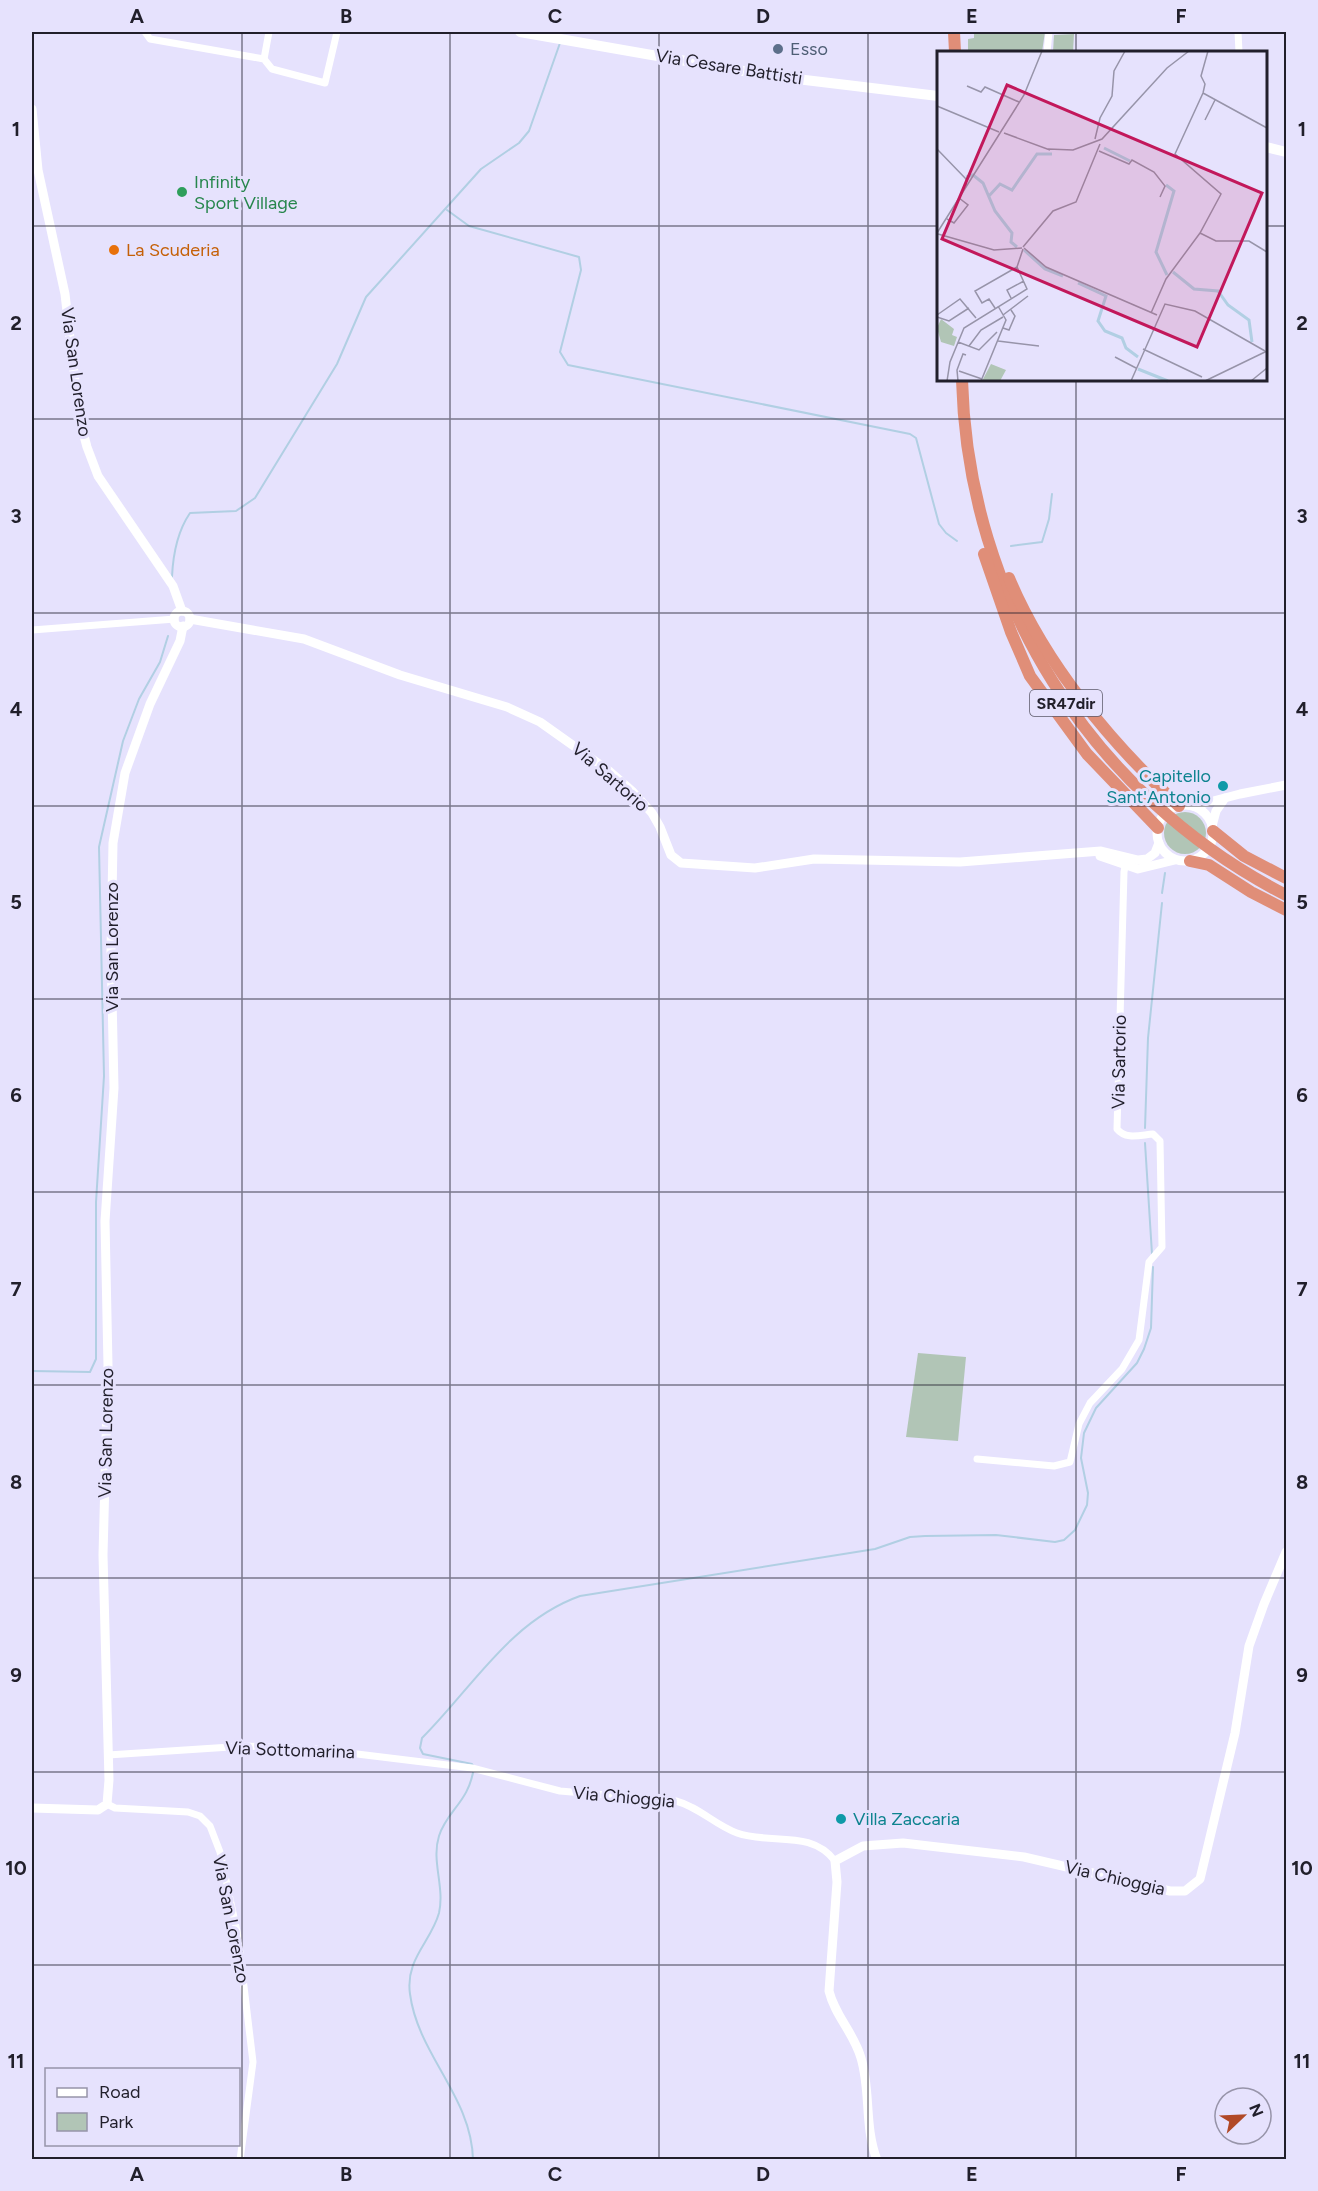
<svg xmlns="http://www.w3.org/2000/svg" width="1318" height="2191" font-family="Figtree,sans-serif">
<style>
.green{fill:#b1c5b6}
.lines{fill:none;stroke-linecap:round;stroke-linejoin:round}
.stream{stroke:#b1cfe3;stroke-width:2}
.minor{stroke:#fff;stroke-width:7}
.tertiary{stroke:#fff;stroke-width:9}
.secondary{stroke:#fff;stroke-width:10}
.trunk{stroke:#e08e78;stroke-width:12}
.grid{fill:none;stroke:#211f2b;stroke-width:1.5;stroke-opacity:0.55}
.service-dot{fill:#5c6f8a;stroke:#e6e2fd;stroke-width:2}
.leisure-dot{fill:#2e9e5b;stroke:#e6e2fd;stroke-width:2}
.food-dot{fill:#e8710a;stroke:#e6e2fd;stroke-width:2}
.culture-dot{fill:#0f9aa8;stroke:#e6e2fd;stroke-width:2}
.labels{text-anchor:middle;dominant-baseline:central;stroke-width:6;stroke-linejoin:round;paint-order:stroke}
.shield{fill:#e6e2fd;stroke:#5c5a6a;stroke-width:1.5}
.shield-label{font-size:16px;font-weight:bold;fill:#211f2b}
.service-label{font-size:18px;fill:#4e5e75;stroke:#e6e2fd;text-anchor:start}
.street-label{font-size:18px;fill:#211f2b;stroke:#e6e2fd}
.leisure-label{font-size:18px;fill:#27864d;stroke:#e6e2fd;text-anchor:start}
.food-label{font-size:18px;fill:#c56008;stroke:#e6e2fd;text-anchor:start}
.culture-label{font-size:18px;fill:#0d838f;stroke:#e6e2fd;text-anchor:end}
.inset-river{fill:none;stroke:#b1cfe3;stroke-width:3}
.inset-road{fill:none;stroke:#9794a9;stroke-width:1.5}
.view{fill:#c2185b;fill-opacity:0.15;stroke:#c2185b;stroke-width:3}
.inset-edge{fill:none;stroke:#211f2b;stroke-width:3}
.neatline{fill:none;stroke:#211f2b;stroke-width:2}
.grid-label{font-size:20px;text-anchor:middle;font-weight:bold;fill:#211f2b}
</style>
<rect width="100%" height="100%" fill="#e6e2fd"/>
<g class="green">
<polygon points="974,32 1045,32 1042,52 968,52 968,39 974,38"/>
<polygon points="1074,34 1073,52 1053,52 1054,35"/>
<circle cx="1185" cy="833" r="21"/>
<polygon points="918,1353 966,1357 958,1441 906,1437"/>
</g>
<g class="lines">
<g class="stream">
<polyline points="447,210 469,226 579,257 581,270 560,352 568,365 910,434 916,438 939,524 946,533 957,541"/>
<polyline points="1011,546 1042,542 1049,519 1052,494"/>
<path d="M172 577C173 554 177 532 190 513L236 511 255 498 337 364 366 297 481 169 519 143 529 131 560 43"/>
<polyline points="1162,893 1165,873"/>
<polyline points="1145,1128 1148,1038 1162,903"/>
<polyline points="1145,1143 1152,1254"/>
<polyline points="32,1371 90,1372 96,1359 96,1202 104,1076 99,847 123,741 139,699 160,662 168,636"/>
<path d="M473 2160C472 2097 418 2055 410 1994 405 1959 431 1942 439 1913 445 1887 431 1861 439 1836 447 1810 469 1803 474 1767L472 1764 423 1754 420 1748 422 1738C473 1687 510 1621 580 1596L875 1549 910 1537 925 1536 996 1535 1055 1542 1064 1540 1075 1530 1087 1505 1088 1493 1081 1458 1084 1433 1096 1408 1137 1363 1144 1349 1151 1328 1153 1267"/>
</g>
<g class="minor">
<polyline points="145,32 150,39 264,59 272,69 325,83 337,32"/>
<polyline points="1238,32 1239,52"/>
<polyline points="1047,52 1049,32"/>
<polyline points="264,59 269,32"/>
<polyline points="32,630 175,619"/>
<path d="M977 1459 1054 1466 1070 1462 1079 1424 1090 1403 1122 1369 1139 1340 1149 1262 1162 1247 1160 1141 1153 1134C1140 1135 1126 1140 1117 1129L1124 872 1126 861"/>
<path d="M108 1755 246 1746 316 1749 472 1768 560 1791 676 1801C699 1807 715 1825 737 1833 771 1845 811 1829 835 1861"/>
<polyline points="107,1804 115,1808 188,1812 200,1816 210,1826 220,1852 238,1936 253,2062 240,2160"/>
</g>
<g class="tertiary">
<polyline points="32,109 38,170 65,294 79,417 87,447 98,476 173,586 182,611"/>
<circle cx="182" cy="619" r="8"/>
<polyline points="190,619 304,639 400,675 507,707 540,722 609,771 633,792 652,813 660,827 671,855 681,863 755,868 814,859 960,862 1101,851 1138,860 1147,859 1155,853 1159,843"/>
<circle cx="1185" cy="833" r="28"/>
<polyline points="1194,806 1240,794 1286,785"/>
<polyline points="1212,826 1216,811 1225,798"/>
<polyline points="1100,856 1138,869 1175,860"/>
<polyline points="32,1808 98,1810 107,1804 109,1780 103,1555 108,1365 105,1221 114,1088 111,950 113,843 125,773 150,704 180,641 183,626"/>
<path d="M877 2160C864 2126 871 2091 861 2058 854 2033 835 2016 829 1991L837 1882 835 1861 863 1846 903 1843 1024 1857 1170 1891H1185L1200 1879 1235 1733 1249 1646 1264 1604 1286 1552"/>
</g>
<g class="secondary">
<polyline points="520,32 772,76 938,96"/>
<polyline points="1266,147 1286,152"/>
</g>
<g class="trunk">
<polyline points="954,32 955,52"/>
<path d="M962 380C968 599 1091 795 1286 895"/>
<polyline points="984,554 1011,632 1030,676 1087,754 1158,828"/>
<path d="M1009 578C1045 664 1111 743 1179 806"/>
<polyline points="1213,831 1244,856 1286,878"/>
<polyline points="1190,861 1209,865 1251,892 1286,910"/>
</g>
</g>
<path class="grid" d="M242 32V2160M450 32V2160M659 32V2160M868 32V2160M1076 32V52M32 226H938M1266 226H1286M1076 380V2160M32 419H1286M32 613H1286M32 806H1286M32 999H1286M32 1192H1286M32 1385H1286M32 1578H1286M32 1772H1286M32 1965H1286"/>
<circle class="service-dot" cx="778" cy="49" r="6"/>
<circle class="leisure-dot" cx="182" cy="192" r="6"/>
<circle class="food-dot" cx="114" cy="250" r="6"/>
<g class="culture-dot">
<circle cx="1223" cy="786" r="6"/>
<circle cx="841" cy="1819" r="6"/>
</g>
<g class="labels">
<rect class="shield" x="1030" y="690" width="72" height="26" rx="4.5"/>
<g class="shield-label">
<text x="1066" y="703">SR47dir</text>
</g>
<g class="service-label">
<text x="790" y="49">Esso</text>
</g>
<g class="street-label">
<text transform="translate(729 67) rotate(9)">Via Cesare Battisti</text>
<text transform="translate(76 372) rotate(82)">Via San Lorenzo</text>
<text transform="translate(610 777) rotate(41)">Via Sartorio</text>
<text transform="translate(112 947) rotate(-90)">Via San Lorenzo</text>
<text transform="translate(1119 1062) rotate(-89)">Via Sartorio</text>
<text transform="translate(106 1433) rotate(-89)">Via San Lorenzo</text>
<text transform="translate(290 1750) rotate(2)">Via Sottomarina</text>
<text transform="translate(624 1797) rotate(5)">Via Chioggia</text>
<text transform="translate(1115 1878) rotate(13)">Via Chioggia</text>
<text transform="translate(231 1919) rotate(79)">Via San Lorenzo</text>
</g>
<g class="leisure-label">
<text x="194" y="182">Infinity<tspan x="194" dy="21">Sport Village</tspan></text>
</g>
<g class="food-label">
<text x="126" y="250">La Scuderia</text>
</g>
<g class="culture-label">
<text x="1211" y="776">Capitello<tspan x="1211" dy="21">Sant'Antonio</tspan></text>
<text x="853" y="1819" text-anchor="start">Villa Zaccaria</text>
</g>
</g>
<g transform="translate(937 51)">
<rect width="330" height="330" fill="#e6e2fd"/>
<path d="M4 268 17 278 15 284 20 286 17 295 4 291 0 277ZM54 313 69 319 63 330H45Z" fill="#b1c5b6"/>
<path class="inset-river" d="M167 97 193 110M29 126 36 124 46 132 58 160 75 182 74 191 80 196M229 134 237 140 219 201 230 224M51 146 63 133 75 139 100 103H115M87 199 108 218 126 225M236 221 257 238 281 240 291 254 312 269 315 291M141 232 169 245 161 270 168 280 185 287 189 297 201 306M201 318 231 330"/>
<path class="inset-road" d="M30 35 44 41 48 36 82 51M266 42 330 77M0 55 62 81M268 69 278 49M67 82 113 99M158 88 163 67 175 45 177 20 188 0M0 98 29 128V135M111 98 136 99 165 88 230 17 252 0M162 100 192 113 195 109 217 121 228 135 223 146M10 168 17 172 31 154 22 147M0 182 87 44 105 0M263 182 279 190H312L330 201M1 183 57 199 85 197M86 196 116 160 139 151 163 93M87 197 109 216 220 264M74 247 70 239 87 230M58 257 52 248 45 252 38 240 80 216M214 262 229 228 263 182 284 143 238 103 266 42 268 33 264 25 271 0M0 264 23 248 39 267M66 264 91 245M0 266 12 270 32 257M66 277 72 279 78 265 74 259M61 290 102 295M21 291 42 299 60 281M32 295 44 279 66 266M206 298 265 326M178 306 199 317M22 320 45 328M10 330 13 311 27 277 90 238 80 216 86 198M21 330 20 319 26 303 29 304M44 330 69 269 61 255M194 330 228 253 258 260 328 300M268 330 330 300M314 330 330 317"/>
<path class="view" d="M70 34 325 142 260 296 5 188Z"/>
<rect width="330" height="330" class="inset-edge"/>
</g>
<rect width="1318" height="2191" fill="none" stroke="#e6e2fd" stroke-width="66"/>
<rect x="45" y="2068" width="195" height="78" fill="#e6e2fd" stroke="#9794a9" stroke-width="1.5"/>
<rect x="57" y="2088" width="30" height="9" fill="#ffffff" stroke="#9794a9" stroke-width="1.5"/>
<text x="99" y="2098" font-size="18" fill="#211f2b">Road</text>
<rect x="57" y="2113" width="30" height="18" fill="#b1c5b6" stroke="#9794a9" stroke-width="1.5"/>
<text x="99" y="2128" font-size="18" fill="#211f2b">Park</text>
<g transform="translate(1243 2116) rotate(67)"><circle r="28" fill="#e6e2fd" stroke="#9794a9" stroke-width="1.5"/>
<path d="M0-4.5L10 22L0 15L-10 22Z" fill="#b14927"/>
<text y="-9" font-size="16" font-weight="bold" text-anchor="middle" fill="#211f2b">N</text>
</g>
<rect x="33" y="33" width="1252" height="2125" class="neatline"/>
<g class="grid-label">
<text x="137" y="23">A</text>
<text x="346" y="23">B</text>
<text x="555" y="23">C</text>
<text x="763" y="23">D</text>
<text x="972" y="23">E</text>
<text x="1181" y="23">F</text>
<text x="16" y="136">1</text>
<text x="1302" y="136">1</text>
<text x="16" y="330">2</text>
<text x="1302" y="330">2</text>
<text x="16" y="523">3</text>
<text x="1302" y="523">3</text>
<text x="16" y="716">4</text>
<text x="1302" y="716">4</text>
<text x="16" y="909">5</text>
<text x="1302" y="909">5</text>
<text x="16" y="1102">6</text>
<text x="1302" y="1102">6</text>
<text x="16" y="1296">7</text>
<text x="1302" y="1296">7</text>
<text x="16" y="1489">8</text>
<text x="1302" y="1489">8</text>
<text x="16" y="1682">9</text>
<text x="1302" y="1682">9</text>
<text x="16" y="1875">10</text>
<text x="1302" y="1875">10</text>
<text x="16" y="2068">11</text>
<text x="1302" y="2068">11</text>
<text x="137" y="2181">A</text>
<text x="346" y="2181">B</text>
<text x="555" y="2181">C</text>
<text x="763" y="2181">D</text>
<text x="972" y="2181">E</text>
<text x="1181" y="2181">F</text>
</g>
</svg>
